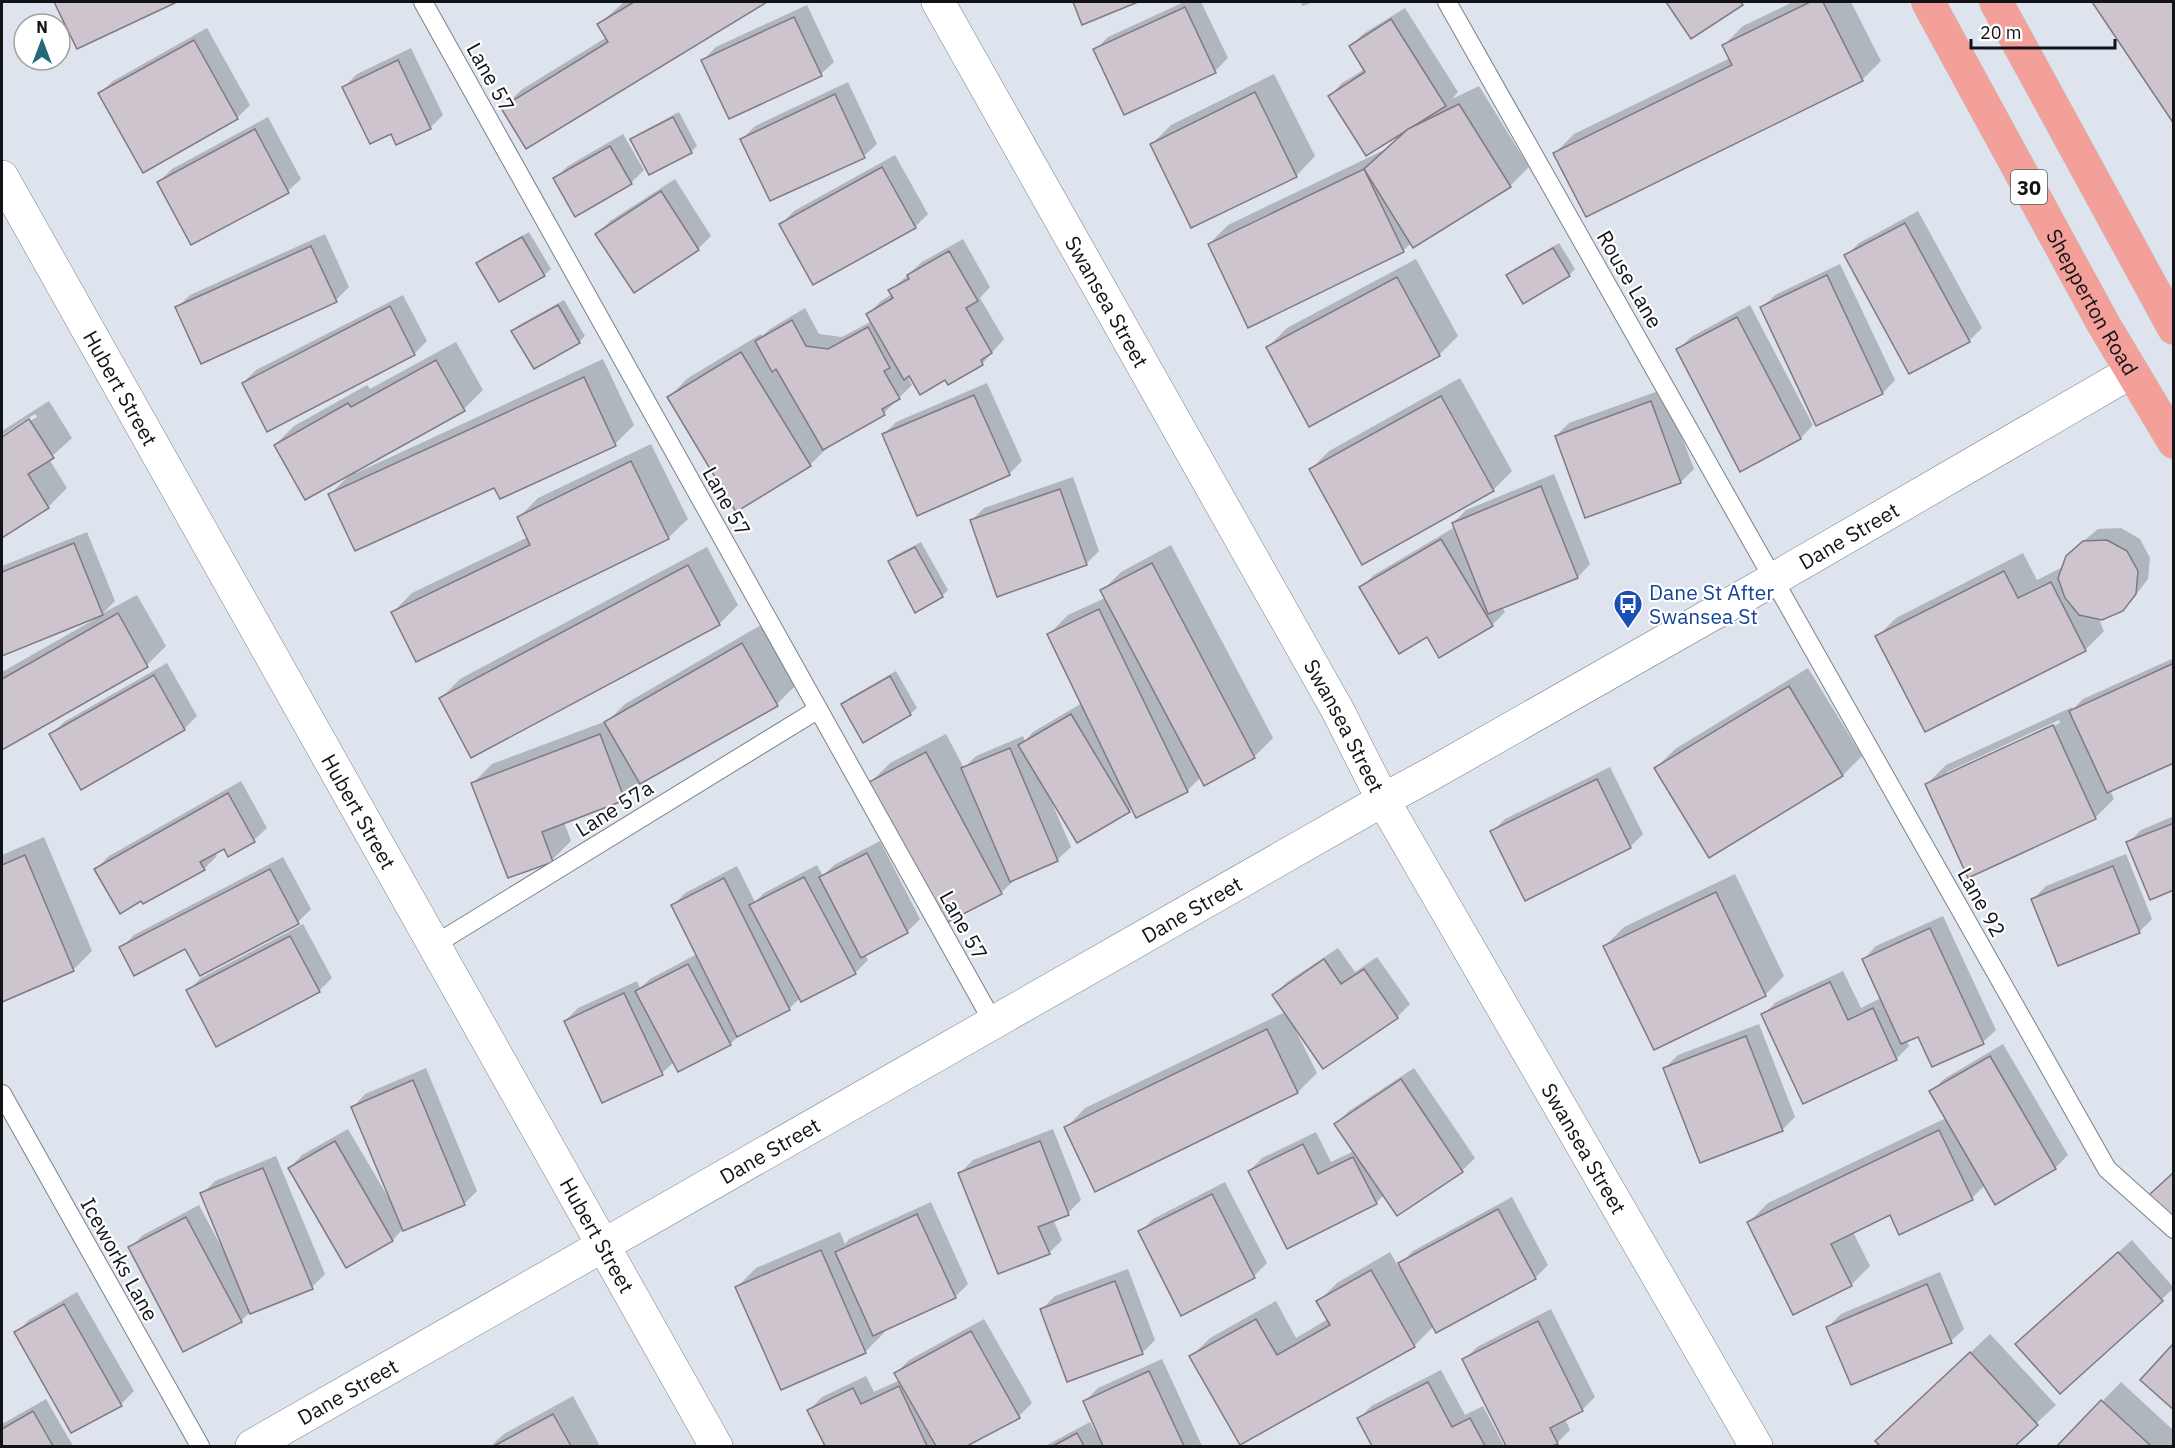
<svg xmlns="http://www.w3.org/2000/svg" width="2175" height="1448" font-family="'IBM Plex Sans',sans-serif">
<style>
.shadow{fill:#0003;fill-rule:evenodd}
.building{fill:#cdc4cd;stroke:#817982;stroke-width:1.5}
.lines{fill:none;stroke-linecap:round;stroke-linejoin:round}
.lane-casing{stroke:#7a818a;stroke-width:20}
.street-casing{stroke:#7a818a;stroke-width:34}
.highway-casing{stroke:#c1c2c2;stroke-width:34}
.lane{stroke:#fff;stroke-width:18}
.street{stroke:#fff;stroke-width:33}
.highway{stroke:#f4a09a;stroke-width:33}
.labels{text-anchor:middle;dominant-baseline:central;stroke-width:4.5;stroke-linejoin:round;paint-order:stroke}
.shield{fill:#fff;stroke:#585a5c;stroke-width:1.5}
.shield-label{font-size:20px;font-weight:bold;fill:#111316}
.street-label{font-size:21px;fill:#111316;stroke:#fff}
.transit-label{font-size:21px;fill:#164399;stroke:#fff;text-anchor:start}
</style>
<rect width="100%" height="100%" fill="#dde4ee"/>
<g class="shadow">
<polygon points="56,2 174,2 78,47"/>
<polygon points="624,2 764,2 526,147 502,109 521,90 607,37 599,24"/>
<polygon points="1074,2 1134,2 1083,23"/>
<polygon points="1184,2 1201,2 1228,58 1215,71 1095,50 1108,37"/>
<polygon points="1300,2 1313,2 1303,6"/>
<polygon points="1668,2 1744,2 1691,37"/>
<polygon points="1793,2 1851,2 1881,61 1862,80 1555,153 1574,134 1730,58 1724,45 1743,26"/>
<polygon points="2094,2 2174,2 2174,121"/>
<polygon points="807,5 834,62 821,74 703,60 716,47"/>
<polygon points="1405,8 1458,92 1452,99 1479,86 1529,167 1510,186 1413,246 1411,243 1403,251 1209,244 1228,225 1384,150 1405,132 1330,96 1342,83 1365,69 1351,46 1363,34"/>
<polygon points="207,28 250,105 237,118 100,93 113,81"/>
<polygon points="411,48 443,115 430,128 344,87 357,74"/>
<polygon points="1274,74 1315,156 1296,176 1152,144 1171,125"/>
<polygon points="848,82 877,144 864,156 742,139 755,126"/>
<polygon points="679,112 697,146 691,152 632,140 638,134"/>
<polygon points="268,117 301,179 288,191 192,243 159,182 172,169"/>
<polygon points="623,134 644,170 631,183 555,179 568,166"/>
<polygon points="895,155 928,214 915,227 781,224 794,211"/>
<polygon points="675,179 711,236 698,249 635,291 597,234 610,221"/>
<polygon points="1918,211 1982,328 1969,341 1846,256 1859,243"/>
<polygon points="529,232 551,269 544,275 500,300 478,263 484,257"/>
<polygon points="325,234 349,287 336,300 202,362 177,308 190,295"/>
<polygon points="963,239 990,287 980,298 1004,339 982,364 946,378 910,374 907,376 912,385 884,413 829,446 810,465 669,397 688,378 761,334 762,336 770,329 805,308 819,334 842,337 872,321 868,314 881,301 892,294 890,291 922,262"/>
<polygon points="1559,243 1575,269 1569,275 1508,276 1514,269"/>
<polygon points="1416,259 1458,336 1439,355 1268,347 1287,328"/>
<polygon points="1840,264 1895,380 1883,393 1817,424 1762,308 1775,295"/>
<polygon points="403,295 427,341 414,354 243,383 256,370"/>
<polygon points="564,300 585,336 579,342 513,331 519,325"/>
<polygon points="1750,305 1813,425 1801,438 1741,470 1678,350 1691,337"/>
<polygon points="456,342 483,390 464,409 354,470 356,473 603,359 634,425 615,444 495,486 330,494 352,473 275,445 294,426 367,385 370,389"/>
<polygon points="1460,378 1512,471 1493,490 1363,563 1310,470 1329,451"/>
<polygon points="987,383 1022,461 1009,474 883,435 896,422"/>
<polygon points="1664,389 1694,469 1681,482 1586,516 1556,436 1569,423"/>
<polygon points="49,401 72,438 49,459 67,488 48,507 2,536 2,438 37,417 35,414 2,435 2,431"/>
<polygon points="651,444 688,519 668,538 393,612 412,593 528,537 519,517 538,498"/>
<polygon points="1554,474 1590,564 1578,577 1502,607 1505,612 1492,625 1428,635 1361,587 1374,575 1455,527 1453,523 1466,510"/>
<polygon points="1073,477 1099,551 1086,564 971,521 984,508"/>
<polygon points="2121,528 2140,539 2150,558 2148,579 2135,596 2122,610 2098,617 2104,631 2085,650 1877,637 1896,618 2023,553 2037,580 2063,567 2081,543 2098,529"/>
<polygon points="87,532 115,601 103,613 137,595 166,646 147,665 2,748 2,672 95,619 94,617 2,654 2,566"/>
<polygon points="921,542 948,590 942,596 890,561 896,555"/>
<polygon points="1171,545 1273,738 1254,757 1201,777 1187,791 1133,807 1129,811 1049,796 1071,847 1058,859 1016,878 1001,893 871,782 890,763 946,734 964,768 976,756 1023,736 1025,741 1033,732 1082,703 1049,634 1068,615 1105,598 1102,591 1121,572"/>
<polygon points="707,547 738,605 719,624 441,698 460,679"/>
<polygon points="761,625 796,685 777,704 640,783 624,799 564,822 571,841 552,860 473,783 492,764 609,720 625,704"/>
<path d="M2174 658V761L2110 790 2114 799 2095 818 1927 784 1946 765 2072 707 2073 709 2083 699ZM2059 720 2060 723 1947 775V772Z"/>
<polygon points="167,663 197,716 184,729 51,735 64,722"/>
<polygon points="1808,668 1862,756 1843,775 1656,768 1675,749"/>
<polygon points="896,671 917,708 910,714 864,741 843,704 849,698"/>
<polygon points="1610,767 1643,834 1630,847 1492,832 1505,819"/>
<polygon points="241,781 267,828 254,840 229,855 225,847 215,852 217,856 204,869 96,869 109,856"/>
<polygon points="2174,816 2174,888 2128,843 2141,830"/>
<polygon points="44,837 92,951 73,970 2,1000 2,855"/>
<polygon points="880,841 920,919 907,932 865,954 868,960 856,972 802,1000 800,998 789,1009 742,1033 730,1044 674,1062 662,1073 565,1021 578,1008 637,981 640,988 650,979 697,954 673,906 685,893 737,866 755,902 764,893 817,865 823,876 834,865"/>
<polygon points="2126,854 2152,919 2139,932 2033,899 2046,886"/>
<polygon points="283,857 311,909 298,922 200,974 186,947 121,948 134,935"/>
<polygon points="1735,874 1784,976 1765,995 1605,946 1624,927"/>
<polygon points="1943,916 1996,1030 1983,1042 1919,1035 1906,1040 1909,1046 1896,1059 1763,1015 1776,1002 1843,971 1861,1008 1881,998 1864,959 1876,946"/>
<polygon points="303,924 332,978 319,991 188,991 201,978"/>
<polygon points="1338,948 1355,972 1377,957 1410,1004 1397,1017 1296,1031 1317,1073 1298,1092 1096,1190 1066,1128 1085,1108 1285,1012 1274,995 1287,982"/>
<polygon points="1759,1024 1795,1117 1782,1130 1665,1068 1678,1055"/>
<polygon points="2003,1044 2068,1155 2055,1168 1985,1185 1972,1198 1890,1214 1853,1232 1870,1266 1851,1285 1749,1222 1768,1203 1946,1118 1931,1092 1944,1079"/>
<polygon points="426,1068 477,1191 464,1204 402,1230 393,1240 347,1266 290,1168 302,1155 348,1129 388,1197 390,1196 353,1107 365,1094"/>
<polygon points="1414,1068 1475,1158 1462,1171 1397,1214 1384,1195 1376,1203 1249,1171 1262,1158 1316,1132 1331,1162 1354,1151 1336,1124 1349,1111"/>
<polygon points="1053,1129 1081,1200 1068,1213 1053,1219 1062,1240 1049,1253 960,1173 973,1160"/>
<polygon points="276,1156 325,1274 312,1287 251,1311 241,1321 130,1248 143,1235 199,1205 223,1250 225,1249 202,1194 215,1181"/>
<polygon points="1225,1182 1267,1263 1254,1276 1182,1314 1140,1232 1153,1219"/>
<polygon points="1512,1197 1548,1265 1535,1278 1437,1331 1434,1326 1414,1346 1241,1443 1191,1357 1210,1338 1276,1301 1296,1338 1328,1319 1318,1302 1337,1283 1390,1252 1398,1266 1413,1251"/>
<polygon points="931,1202 968,1284 955,1297 883,1330 884,1333 865,1352 737,1287 756,1268 840,1232 845,1244 849,1239"/>
<polygon points="2132,1240 2174,1288 2060,1392 2030,1332"/>
<polygon points="1128,1269 1155,1340 1142,1353 1042,1309 1055,1296"/>
<polygon points="1940,1272 1964,1329 1951,1341 1828,1327 1841,1314"/>
<polygon points="77,1292 134,1391 121,1404 16,1333 29,1320"/>
<polygon points="1551,1309 1595,1397 1582,1410 1565,1419 1570,1430 1557,1443 1549,1446 1508,1446 1464,1360 1477,1347"/>
<polygon points="984,1319 1032,1403 1019,1416 964,1446 826,1446 809,1410 822,1397 866,1376 874,1392 900,1380 896,1373 909,1360"/>
<polygon points="1990,1334 2056,1405 2012,1446 1882,1446 1877,1441"/>
<polygon points="1162,1359 1202,1446 1045,1446 1090,1422 1097,1435 1099,1434 1085,1401 1098,1388"/>
<polygon points="1441,1370 1465,1415 1483,1406 1504,1446 1373,1446 1359,1419 1371,1406"/>
<polygon points="2121,1382 2174,1431 2174,1446 2059,1446"/>
<polygon points="573,1396 600,1446 491,1446 504,1434"/>
<polygon points="46,1399 73,1446 2,1446 2,1424"/>
</g>
<g class="building">
<polygon points="54,2 177,2 77,49"/>
<polygon points="634,2 767,2 526,149 501,108 608,42 597,24"/>
<polygon points="1073,2 1138,2 1082,25"/>
<polygon points="1666,2 1741,2 1743,5 1691,39"/>
<polygon points="1810,2 1823,2 1863,81 1586,217 1553,153 1732,65 1722,45"/>
<polygon points="2092,2 2174,2 2174,124"/>
<polygon points="1185,7 1216,73 1124,115 1093,49"/>
<polygon points="794,17 822,76 729,119 701,60"/>
<polygon points="1391,19 1446,106 1366,156 1328,96 1365,72 1349,46"/>
<polygon points="194,40 238,119 143,173 98,93"/>
<polygon points="398,60 431,129 396,145 391,134 370,144 342,87"/>
<polygon points="1255,92 1297,177 1191,228 1150,144"/>
<polygon points="835,94 865,158 770,201 740,139"/>
<polygon points="1459,104 1511,187 1413,248 1364,169 1408,129"/>
<polygon points="673,117 692,153 649,175 630,139"/>
<polygon points="255,129 289,193 191,245 157,182"/>
<polygon points="610,146 632,184 575,217 553,178"/>
<polygon points="882,167 916,228 813,285 779,224"/>
<polygon points="1364,169 1404,252 1248,328 1208,244"/>
<polygon points="661,191 699,250 634,293 595,234"/>
<polygon points="1905,223 1970,342 1909,374 1844,255"/>
<polygon points="522,237 545,276 499,302 476,263"/>
<polygon points="311,246 337,302 201,364 175,307"/>
<polygon points="1553,248 1570,276 1523,304 1506,275"/>
<polygon points="949,251 978,301 966,308 992,353 981,360 983,365 948,385 945,380 920,395 909,376 904,380 866,314 893,298 888,290 909,279 907,275"/>
<polygon points="1827,275 1883,394 1816,426 1760,307"/>
<polygon points="1397,277 1440,356 1309,427 1266,347"/>
<polygon points="558,305 580,343 534,369 511,331"/>
<polygon points="390,306 415,355 267,432 242,383"/>
<polygon points="1737,317 1801,439 1740,472 1676,349"/>
<polygon points="792,320 806,346 828,349 868,327 890,368 884,371 900,399 882,409 885,415 823,450 776,369 772,372 755,341"/>
<polygon points="741,352 811,466 736,512 667,397"/>
<polygon points="436,360 465,411 305,500 274,445 348,403 351,407"/>
<polygon points="584,377 616,446 500,499 494,488 355,551 328,494"/>
<polygon points="974,395 1010,475 917,516 882,434"/>
<polygon points="1441,396 1494,491 1362,565 1309,469"/>
<polygon points="1651,401 1681,483 1585,518 1555,436"/>
<polygon points="29,419 54,458 28,474 49,508 2,538 2,437"/>
<polygon points="631,461 669,539 416,662 391,612 530,545 517,517"/>
<polygon points="1541,486 1578,578 1488,614 1452,523"/>
<polygon points="1060,489 1087,565 997,597 970,520"/>
<polygon points="1441,539 1493,626 1439,658 1427,637 1399,654 1359,587"/>
<polygon points="2107,540 2127,551 2138,571 2136,594 2123,611 2102,620 2079,615 2065,598 2058,578 2066,556 2083,541"/>
<polygon points="74,543 103,615 2,656 2,572"/>
<polygon points="915,547 943,597 915,613 888,561"/>
<polygon points="1152,563 1255,758 1204,786 1100,590"/>
<polygon points="688,565 720,625 471,758 439,698"/>
<polygon points="2004,571 2018,598 2051,582 2086,651 1925,732 1875,636"/>
<polygon points="1099,609 1188,792 1136,818 1047,634"/>
<polygon points="118,613 148,667 2,750 2,679"/>
<polygon points="742,643 778,706 640,784 604,722"/>
<polygon points="2172,664 2174,668 2174,763 2107,793 2069,711"/>
<polygon points="154,675 185,730 81,790 49,734"/>
<polygon points="890,676 911,715 863,743 841,704"/>
<polygon points="1789,686 1843,776 1709,858 1654,768"/>
<polygon points="1071,714 1130,812 1077,843 1018,745"/>
<polygon points="2053,725 2096,819 1968,878 1925,784"/>
<polygon points="600,734 625,800 542,832 553,862 508,878 471,783"/>
<polygon points="1010,748 1058,861 1010,882 961,768"/>
<polygon points="926,752 1002,894 944,924 869,782"/>
<polygon points="1597,779 1631,848 1525,901 1490,831"/>
<polygon points="228,793 255,842 228,857 224,849 200,862 205,870 143,904 141,901 120,914 94,869"/>
<polygon points="2174,823 2174,890 2150,900 2126,842"/>
<polygon points="867,853 908,933 861,958 819,877"/>
<polygon points="25,855 74,971 2,1002 2,865"/>
<polygon points="2113,866 2140,933 2058,966 2031,899"/>
<polygon points="270,869 299,924 200,976 185,949 134,976 119,947"/>
<polygon points="804,877 856,974 801,1002 749,905"/>
<polygon points="724,878 790,1010 737,1037 671,905"/>
<polygon points="1716,892 1766,996 1654,1050 1603,946"/>
<polygon points="1930,928 1984,1044 1932,1067 1918,1037 1901,1044 1862,959"/>
<polygon points="290,936 320,992 216,1047 186,990"/>
<polygon points="1324,959 1341,984 1364,969 1398,1018 1323,1069 1272,995"/>
<polygon points="688,964 731,1045 678,1072 635,991"/>
<polygon points="1830,982 1848,1020 1873,1008 1897,1060 1803,1104 1761,1014"/>
<polygon points="624,993 663,1075 602,1103 564,1021"/>
<polygon points="1267,1029 1298,1093 1095,1192 1064,1127"/>
<polygon points="1746,1036 1783,1131 1700,1163 1663,1068"/>
<polygon points="1990,1056 2056,1169 1995,1205 1929,1091"/>
<polygon points="1401,1079 1463,1172 1397,1216 1334,1124"/>
<polygon points="413,1080 465,1205 403,1231 351,1107"/>
<polygon points="1939,1130 1973,1200 1899,1235 1890,1215 1831,1244 1852,1286 1793,1315 1747,1222"/>
<polygon points="335,1141 393,1241 346,1268 288,1168"/>
<polygon points="1040,1141 1069,1215 1038,1227 1050,1254 998,1274 958,1173"/>
<polygon points="1303,1144 1318,1174 1353,1157 1377,1204 1287,1249 1248,1171"/>
<polygon points="263,1168 313,1289 250,1314 200,1193"/>
<polygon points="2174,1172 2174,1221 2149,1195"/>
<polygon points="1212,1194 1255,1278 1181,1316 1138,1231"/>
<polygon points="1498,1209 1536,1279 1436,1333 1398,1263"/>
<polygon points="917,1214 956,1298 873,1336 835,1252"/>
<polygon points="186,1217 242,1322 183,1352 128,1247"/>
<polygon points="821,1250 866,1353 781,1390 735,1287"/>
<polygon points="2118,1252 2163,1301 2060,1394 2015,1344"/>
<polygon points="1371,1270 1415,1347 1240,1445 1189,1356 1256,1319 1277,1355 1330,1325 1316,1301"/>
<polygon points="1115,1281 1143,1354 1067,1382 1040,1309"/>
<polygon points="1927,1284 1952,1343 1851,1385 1826,1327"/>
<polygon points="64,1304 122,1406 71,1433 14,1332"/>
<polygon points="1538,1321 1583,1411 1550,1428 1558,1444 1552,1446 1506,1446 1462,1359"/>
<polygon points="971,1331 1020,1418 967,1446 936,1446 894,1373"/>
<polygon points="2174,1343 2174,1410 2140,1380"/>
<polygon points="1970,1352 2038,1425 2015,1446 1880,1446 1875,1441"/>
<polygon points="1149,1371 1184,1446 1103,1446 1083,1401"/>
<polygon points="1428,1382 1452,1427 1470,1418 1485,1446 1372,1446 1357,1418"/>
<polygon points="899,1386 927,1446 825,1446 807,1410 853,1388 861,1404"/>
<polygon points="2101,1400 2151,1446 2057,1446"/>
<polygon points="33,1411 53,1446 2,1446 2,1429"/>
<polygon points="553,1414 571,1446 494,1446"/>
<polygon points="1077,1433 1084,1446 1053,1446"/>
</g>
<g class="lines">
<g class="lane-casing">
<g id="lane">
<polyline points="423,2 993,1022"/>
<polyline points="1447,2 2107,1169 2174,1229"/>
<polyline points="434,945 817,710"/>
<polyline points="2,1094 200,1446"/>
</g>
</g>
<g class="street-casing">
<g id="street">
<path id="s1" d="M938 2 1337 709 1383 800 1756 1446"/>
<path id="s2" d="M2 177 716 1446"/>
<path id="s3" d="M252 1446 1383 800 1431 774 1774 579 2131 372"/>
</g>
</g>
<g class="highway-casing">
<g id="highway">
<path id="s4" d="M1928 2 2104 325 2174 442"/>
<polyline points="1996,2 2174,328"/>
</g>
</g>
<use href="#lane" class="lane"/>
<use href="#street" class="street"/>
<use href="#highway" class="highway"/>
</g>
<defs>
<g id="bus-pin" transform="scale(1.5)"><path d="M0 17L-7.5 6A9.5 9.5 0 1 1 7.5 6Z" fill="#1a4fb4" stroke="#fff"/><path d="M-5-6H5V4H4V6H2V4H-2V6H-4V4H-5ZM-3.5-4V0h7V-4ZM-3.5 1.2v1.5H-2V1.2ZM2 1.2v1.5H3.5V1.2Z" fill="#fff"/></g>
</defs>
<g fill-rule="evenodd">
<use href="#bus-pin" x="1628" y="604"/>
</g>
<g class="labels">
<rect class="shield" x="2011" y="170" width="36" height="34" rx="4.5"/>
<g class="shield-label">
<text x="2029" y="187">30</text>
</g>
<g class="street-label">
<text transform="translate(491 77) rotate(61)">Lane 57</text>
<text transform="translate(1630 279) rotate(60)">Rouse Lane</text>
<text stroke="none"><textPath href="#s1" startOffset="344">Swansea Street</textPath></text>
<text stroke="none"><textPath href="#s4" startOffset="342">Shepperton Road</textPath></text>
<text stroke="none"><textPath href="#s2" startOffset="242">Hubert Street</textPath></text>
<text transform="translate(727 501) rotate(61)">Lane 57</text>
<text stroke="none"><textPath href="#s3" startOffset="1838">Dane Street</textPath></text>
<text stroke="none"><textPath href="#s1" startOffset="830">Swansea Street</textPath></text>
<text transform="translate(614 808) rotate(-32)">Lane 57a</text>
<text stroke="none"><textPath href="#s2" startOffset="728">Hubert Street</textPath></text>
<text transform="translate(1982 902) rotate(61)">Lane 92</text>
<text stroke="none"><textPath href="#s3" startOffset="1082">Dane Street</textPath></text>
<text transform="translate(964 925) rotate(61)">Lane 57</text>
<text stroke="none"><textPath href="#s1" startOffset="1316">Swansea Street</textPath></text>
<text stroke="none"><textPath href="#s3" startOffset="596">Dane Street</textPath></text>
<text stroke="none"><textPath href="#s2" startOffset="1214">Hubert Street</textPath></text>
<text transform="translate(120 1259) rotate(61)">Iceworks Lane</text>
<text stroke="none"><textPath href="#s3" startOffset="110">Dane Street</textPath></text>
</g>
<g class="transit-label">
<text x="1649" y="592">Dane St After<tspan x="1649" dy="24">Swansea St</tspan></text>
</g>
</g>
<rect width="2175" height="1448" fill="none" stroke="#111316" stroke-width="6"/>
<g transform="translate(42 42)"><circle r="28" fill="#ffffff" stroke="#a0a1a2" stroke-width="1.5"/>
<path d="M0-4.5L10 22L0 15L-10 22Z" fill="#236978"/>
<text y="-9" font-size="16" font-weight="bold" text-anchor="middle" fill="#111316">N</text>
</g>
<path d="M1971 39v9h144v-9" fill="none" stroke="#111316" stroke-width="3"/>
<text x="1980" y="39" font-size="18" fill="#111316" stroke="#ffffff" stroke-width="4.5" paint-order="stroke">20 m</text>
</svg>
